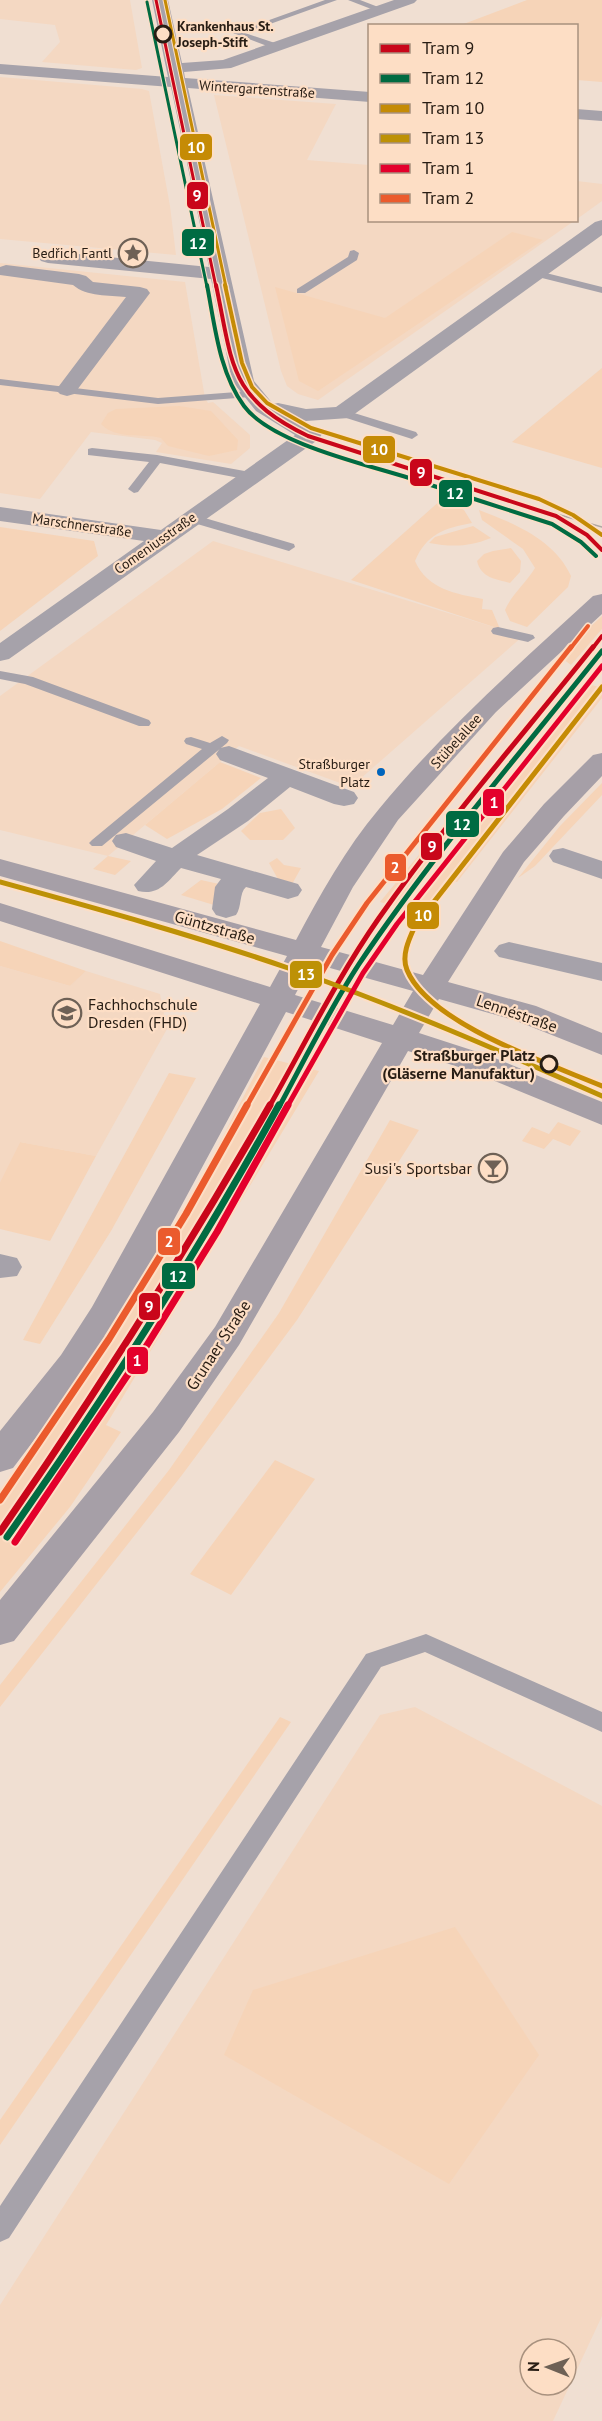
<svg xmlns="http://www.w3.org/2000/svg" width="602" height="2421" font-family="'PT Sans',sans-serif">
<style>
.built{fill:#f4d8c2;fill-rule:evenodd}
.green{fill:#f6d4b8}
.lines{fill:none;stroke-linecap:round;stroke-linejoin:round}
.lane{fill:#a6a2aa;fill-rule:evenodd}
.street{fill:#a6a2aa;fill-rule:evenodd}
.secondary{fill:#a69fa7;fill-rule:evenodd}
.tram{stroke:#b0a7a3;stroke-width:1.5}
.tram-1-far3-casing{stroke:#fddec5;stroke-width:5}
.tram-1-far2-casing{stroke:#fddec5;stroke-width:7}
.tram-1-far1-casing{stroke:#fddec5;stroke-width:9}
.tram-1-casing{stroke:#fddec5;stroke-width:11}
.tram-2-far3-casing{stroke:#fddec5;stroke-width:5}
.tram-2-far2-casing{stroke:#fddec5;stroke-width:7}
.tram-2-far1-casing{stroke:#fddec5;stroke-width:9}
.tram-2-casing{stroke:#fddec5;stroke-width:11}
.tram-3-far2-casing{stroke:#fddec5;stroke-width:5}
.tram-3-far1-casing{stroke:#fddec5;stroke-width:7}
.tram-3-casing{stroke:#fddec5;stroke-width:9}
.tram-4-casing{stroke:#fddec5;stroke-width:9}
.tram-5-far1-casing{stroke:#fddec5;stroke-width:9}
.tram-5-casing{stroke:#fddec5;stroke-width:11}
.tram-6-far2-casing{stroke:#fddec5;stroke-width:7}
.tram-6-far1-casing{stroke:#fddec5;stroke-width:9}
.tram-6-casing{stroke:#fddec5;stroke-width:11}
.tram-1-far3{stroke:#c9061a;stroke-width:3}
.tram-1-far2{stroke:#c9061a;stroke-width:4}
.tram-1-far1{stroke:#c9061a;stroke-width:5}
.tram-1{stroke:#c9061a;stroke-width:7}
.tram-2-far3{stroke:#006b42;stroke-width:3}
.tram-2-far2{stroke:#006b42;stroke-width:4}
.tram-2-far1{stroke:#006b42;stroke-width:5}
.tram-2{stroke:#006b42;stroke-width:7}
.tram-3-far2{stroke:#c58b05;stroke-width:3}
.tram-3-far1{stroke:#c58b05;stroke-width:4}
.tram-3{stroke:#c58b05;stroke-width:5}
.tram-4{stroke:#bd9106;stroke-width:5}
.tram-5-far1{stroke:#e4002c;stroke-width:5}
.tram-5{stroke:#e4002c;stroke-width:7}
.tram-6-far2{stroke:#eb5b2d;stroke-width:4}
.tram-6-far1{stroke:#eb5b2d;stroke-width:5}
.tram-6{stroke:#eb5b2d;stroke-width:7}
.stop-dot{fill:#fddec5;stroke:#281d14;stroke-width:3}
.bus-dot{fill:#0065bd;stroke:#fddec5;stroke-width:2}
.labels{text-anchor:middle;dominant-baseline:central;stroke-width:4.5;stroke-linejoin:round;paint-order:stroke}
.far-stop-label{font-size:14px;font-weight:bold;fill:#281d14;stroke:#fddec5;text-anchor:start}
.far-street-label{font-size:14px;fill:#281d14;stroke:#fddec5}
.far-poi-label{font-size:14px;fill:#281d14;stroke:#fddec5;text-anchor:end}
.bus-label{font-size:14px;fill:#281d14;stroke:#fddec5;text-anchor:end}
.street-label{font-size:16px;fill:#281d14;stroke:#fddec5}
.poi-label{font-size:16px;fill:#281d14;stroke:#fddec5;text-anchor:start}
.stop-label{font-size:16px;font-weight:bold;fill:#281d14;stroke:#fddec5;text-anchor:end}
.line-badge{stroke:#fddec5;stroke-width:2}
.badge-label{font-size:16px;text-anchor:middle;font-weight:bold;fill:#fff}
</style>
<rect width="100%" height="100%" fill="#f0dfd2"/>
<g class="built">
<polygon points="0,0 130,0 142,68 136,70 42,62 60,42 55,25 0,19"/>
<polygon points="0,77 142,89 149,91 170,206 176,255 0,239"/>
<polygon points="214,95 336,104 307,160 369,165 370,220 574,221 318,400 298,394 287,386 281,371"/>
<polygon points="577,181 602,184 602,201 577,219"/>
<polygon points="0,263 185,282 205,398 208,403 213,402 250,435 250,448 231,464 156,452 162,443 155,440 91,432 40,499 0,493"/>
<polygon points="213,541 523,636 351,787 239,746 108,856 0,830 0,696"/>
<polygon points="0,966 70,986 86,971 160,994 167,1029 96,1156 20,1142 0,1182"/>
<path d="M415 1707 602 1806V2316L553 2421H0V2305L380 1715ZM530 2349H566V2385H530Z"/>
</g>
<g class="green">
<polygon points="527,0 602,0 602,82 577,80 576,26 461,25"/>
<polygon points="512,232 543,240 318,391 299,381 275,287 385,318"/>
<polygon points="602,368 602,468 512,442"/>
<path d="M179 406 211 411 238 440 237 450 209 456 168 446 161 438C142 433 116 440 101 424L108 413 116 409Z"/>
<path d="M442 499 464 510 472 523C445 528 426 534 415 561 427 589 456 594 483 599L482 609 492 610 500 629 351 580Z"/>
<path d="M479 510C514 523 555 540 571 576L568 587 527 627 510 621 505 610C512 594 526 583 535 568L523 549 482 520Z"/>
<path d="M473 526 491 538C469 547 452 547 429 543L435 537Z"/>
<polygon points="0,527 94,541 98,556 0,631"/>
<path d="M511 548 521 561 520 572 510 583C496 579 481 578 477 561L484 554 493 551Z"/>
<polygon points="602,616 602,629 571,665 559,656"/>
<polygon points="585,683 602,688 602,698 457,882 446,879 420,914 406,910"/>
<polygon points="220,762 261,778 222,809 167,839 145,825"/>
<polygon points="602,783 602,795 535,866 518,878 560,826"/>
<polygon points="281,809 295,828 283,840 250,840 241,831 260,813"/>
<polygon points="452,815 463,819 394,906 380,902"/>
<polygon points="108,856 131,861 115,875 93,869"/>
<polygon points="277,858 284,865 301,868 291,886 279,881 269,863"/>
<polygon points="201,880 219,884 214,905 181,895"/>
<polygon points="0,941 86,971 70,986 0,966"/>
<polygon points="264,1057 319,1071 106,1425 121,1432 70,1507 0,1592 0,1490 90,1368 206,1169"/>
<polygon points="169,1073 196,1078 111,1231 40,1344 23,1340"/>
<polygon points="390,1120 419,1130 297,1320 182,1475 0,1707 0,1685 169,1470 279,1313"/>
<polygon points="558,1122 581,1131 570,1146 553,1139 544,1149 522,1141 532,1127 549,1134"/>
<polygon points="20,1142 96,1156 50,1241 0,1229 0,1182"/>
<polygon points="275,1460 315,1479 231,1595 190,1574"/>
<polygon points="280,1717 291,1722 0,2145 0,2120"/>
<polygon points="455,1927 539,2055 449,2184 224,2055 253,1990"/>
</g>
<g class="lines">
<g class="lane">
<polygon points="325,0 337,0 245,33 281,45 281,49 275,49 233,33"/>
<polygon points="348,0 360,0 386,10 379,12"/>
<polygon points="354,250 359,253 357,260 305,293 297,293 297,289 348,257 350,251"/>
<polygon points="538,271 602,287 602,293 534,276 533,274"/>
<polygon points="0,379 158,398 250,391 256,394 250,397 158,404 0,385"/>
<polygon points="341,409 416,432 418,435 412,439 337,415 335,413"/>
<polygon points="92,448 157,455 250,472 256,476 250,480 160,463 138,492 134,493 128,489 149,462 88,455 88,449"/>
<polygon points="191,514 294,544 295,547 289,551 187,521 185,518 187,515"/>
<polygon points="498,627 533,635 535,638 528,642 493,634 491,631 493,628"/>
<polygon points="0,671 33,677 149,720 151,723 149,726 139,726 25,684 0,679"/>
<polygon points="222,736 229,740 227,743 102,846 92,846 89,843 92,840 202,749 186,744 184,741 186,738 191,737 210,743"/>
<polygon points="426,1634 602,1712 602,1732 425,1652 381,1667 9,2238 0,2242 0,2206 366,1654"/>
</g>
<g class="street">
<polygon points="152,0 168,0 182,63 223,60 394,0 417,0 414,3 231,68 184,72 185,78 370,92 370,102 188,88 254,381 273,404 278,403 306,409 336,407 595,222 602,220 602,235 349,418 306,421 299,420 319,429 322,434 319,439 9,659 0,661 0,643 144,541 0,521 0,507 161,530 295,435 256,411 232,381 211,279 48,263 41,261 38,257 41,253 48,251 209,267 171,87 0,74 0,64 168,77"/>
<polygon points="576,109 602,111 602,121 576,119"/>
<path d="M6 265 79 274 86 276 93 282 140 287 147 289 150 293 74 394 67 396 60 394 56 390 126 297C109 295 87 297 73 285L0 275V267Z"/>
<path d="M229 746 354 792 358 798 354 804 344 806 334 804 290 787 248 821 197 855 298 884 302 890 298 896 288 899 246 887C239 893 242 907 236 915L226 918 216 915 212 909 215 887 221 879 181 868C167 882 159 896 138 891L134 885 156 861 116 847 112 841 116 835 126 833 172 848 228 809 268 778 220 760 216 754 220 748Z"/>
<polygon points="563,848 602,861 602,879 553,862 549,856 553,850"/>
<polygon points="509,942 602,963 602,981 499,957 494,951 499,945"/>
<polygon points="0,1254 17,1258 22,1267 17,1276 0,1278"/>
</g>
<path class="secondary" d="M602 594V614L496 712 398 820 353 887 321 947 423 975 503 852 544 804 593 755 602 753V776L564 816 524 862 448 982 536 1006 602 1033V1055L514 1020 439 999 419 1033 490 1056 602 1102V1125L468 1070 408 1051 239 1345 179 1432 14 1641 0 1645V1600L153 1412 215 1327 382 1043 286 1012 117 1325 85 1373 13 1468 0 1472V1431L61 1355 92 1307 260 1004 0 921V903L270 987 287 956 0 876V859L296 940C320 895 346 848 379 809 443 731 519 664 593 596ZM312 963 413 991 393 1025 295 995Z"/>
<polyline class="tram" points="536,508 602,527"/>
<g class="tram-1-far3-casing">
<polyline id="tram-1-far3" points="156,0 216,287"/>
</g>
<g class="tram-1-far2-casing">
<g id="tram-1-far2">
<path d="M216 285C233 365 228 397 308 436L556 516 587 535 602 550"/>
<polyline points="592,649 602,636"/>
</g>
</g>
<g class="tram-1-far1-casing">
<path id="tram-1-far1" d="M269 1107C305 1044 337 978 379 918 445 824 521 737 593 647"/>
</g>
<g class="tram-1-casing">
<path id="tram-1" d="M0 1532C96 1394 186 1251 270 1105"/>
</g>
<g class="tram-2-far3-casing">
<polyline id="tram-2-far3" points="147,2 207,287"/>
</g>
<g class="tram-2-far2-casing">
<path id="tram-2-far2" d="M207 285C215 326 219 372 244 406 271 443 365 464 409 478 457 493 504 509 552 524L581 542 596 556"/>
</g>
<g class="tram-2-far1-casing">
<path id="tram-2-far1" d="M279 1107C305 1059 329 1010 359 964 433 854 520 754 602 651"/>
</g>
<g class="tram-2-casing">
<path id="tram-2" d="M7 1537C105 1398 197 1254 279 1105"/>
</g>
<g class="tram-3-far2-casing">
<polyline id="tram-3-far2" points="165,0 226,287"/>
</g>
<g class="tram-3-far1-casing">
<polyline id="tram-3-far1" points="225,285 242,363 252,387 267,403 311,428 539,499 573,515 602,535"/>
</g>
<g class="tram-3-casing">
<path id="tram-3" d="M602 687 415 926C409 939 401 956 407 970 429 1024 550 1064 602 1086"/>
</g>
<g class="tram-4-casing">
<path id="tram-4" d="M0 882C98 909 196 936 291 969 397 1006 500 1051 602 1096"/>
</g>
<g class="tram-5-far1-casing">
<polyline id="tram-5-far1" points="287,1107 363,973 397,924 602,666"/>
</g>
<g class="tram-5-casing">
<polyline id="tram-5" points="15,1542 139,1358 217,1232 288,1105"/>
</g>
<g class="tram-6-far2-casing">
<polyline id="tram-6-far2" points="570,649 588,626"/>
</g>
<g class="tram-6-far1-casing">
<polyline id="tram-6-far1" points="246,1107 332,955 367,903 571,647"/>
</g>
<g class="tram-6-casing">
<polyline id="tram-6" points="0,1500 109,1339 186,1214 247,1105"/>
</g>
<use href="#tram-1-far3" class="tram-1-far3"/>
<use href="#tram-1-far2" class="tram-1-far2"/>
<use href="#tram-1-far1" class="tram-1-far1"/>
<use href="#tram-1" class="tram-1"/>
<use href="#tram-2-far3" class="tram-2-far3"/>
<use href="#tram-2-far2" class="tram-2-far2"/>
<use href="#tram-2-far1" class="tram-2-far1"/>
<use href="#tram-2" class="tram-2"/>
<use href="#tram-3-far2" class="tram-3-far2"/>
<use href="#tram-3-far1" class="tram-3-far1"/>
<use href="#tram-3" class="tram-3"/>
<use href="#tram-4" class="tram-4"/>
<use href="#tram-5-far1" class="tram-5-far1"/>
<use href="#tram-5" class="tram-5"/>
<use href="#tram-6-far2" class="tram-6-far2"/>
<use href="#tram-6-far1" class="tram-6-far1"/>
<use href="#tram-6" class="tram-6"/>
</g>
<defs>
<g id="sight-ring" transform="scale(1.5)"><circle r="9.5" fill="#fddec5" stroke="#6e6156" stroke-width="1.5"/><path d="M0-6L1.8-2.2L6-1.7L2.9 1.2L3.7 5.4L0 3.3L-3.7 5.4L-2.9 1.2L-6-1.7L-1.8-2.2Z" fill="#6e6156"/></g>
<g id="university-ring" transform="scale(1.5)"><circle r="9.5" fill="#fddec5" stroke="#6e6156" stroke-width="1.5"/><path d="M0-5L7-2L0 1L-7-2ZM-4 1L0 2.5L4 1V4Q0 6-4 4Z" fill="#6e6156"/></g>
<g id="bar-ring" transform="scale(1.5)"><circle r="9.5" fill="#fddec5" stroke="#6e6156" stroke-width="1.5"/><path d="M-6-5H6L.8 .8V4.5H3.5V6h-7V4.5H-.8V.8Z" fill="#6e6156"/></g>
</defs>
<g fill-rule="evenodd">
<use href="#sight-ring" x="133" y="253"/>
<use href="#university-ring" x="67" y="1013"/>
<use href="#bar-ring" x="493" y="1168"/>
</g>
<g class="stop-dot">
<circle cx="163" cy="34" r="8"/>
<circle cx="549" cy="1064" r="8"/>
</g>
<circle class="bus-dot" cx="381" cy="772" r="5"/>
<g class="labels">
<g class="far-stop-label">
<text x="177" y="26">Krankenhaus St.<tspan x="177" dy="16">Joseph-Stift</tspan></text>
</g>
<g class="far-street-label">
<text transform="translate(257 89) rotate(4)">Wintergartenstraße</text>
<text transform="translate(82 525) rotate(8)">Marschnerstraße</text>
<text transform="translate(155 543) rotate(-35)">Comeniusstraße</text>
<text transform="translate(456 741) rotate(-48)">Stübelallee</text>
</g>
<g class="far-poi-label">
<text x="112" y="253">Bedřich Fantl</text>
</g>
<g class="bus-label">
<text x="370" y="764">Straßburger<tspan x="370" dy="18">Platz</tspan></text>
</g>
<g class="street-label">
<text transform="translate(215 927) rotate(16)">Güntzstraße</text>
<text transform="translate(517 1013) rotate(19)">Lennéstraße</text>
<text transform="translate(218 1345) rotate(-57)">Grunaer Straße</text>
</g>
<g class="poi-label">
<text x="88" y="1004">Fachhochschule<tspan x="88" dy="18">Dresden (FHD)</tspan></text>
<text x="472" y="1168" text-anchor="end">Susi's Sportsbar</text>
</g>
<g class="stop-label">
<text x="535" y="1055">Straßburger Platz<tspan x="535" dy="18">(Gläserne Manufaktur)</tspan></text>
</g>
</g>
<g class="line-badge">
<rect x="179" y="133" width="34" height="28" rx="6" fill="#c58b05"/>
<rect x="186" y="181" width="23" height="29" rx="6" fill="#c9061a"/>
<rect x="181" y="228" width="34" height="29" rx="6" fill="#006b42"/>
<rect x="362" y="435" width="34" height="29" rx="6" fill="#c58b05"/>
<rect x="409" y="458" width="24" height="29" rx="6" fill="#c9061a"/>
<rect x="438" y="479" width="35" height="29" rx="6" fill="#006b42"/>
<rect x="482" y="788" width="23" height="29" rx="6" fill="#e4002c"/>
<rect x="445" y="810" width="35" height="28" rx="6" fill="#006b42"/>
<rect x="420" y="832" width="23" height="29" rx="6" fill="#c9061a"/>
<rect x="384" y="853" width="23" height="29" rx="6" fill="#eb5b2d"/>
<rect x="406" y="901" width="34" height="29" rx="6" fill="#c58b05"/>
<rect x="289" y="960" width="34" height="29" rx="6" fill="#bd9106"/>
<rect x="157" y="1227" width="24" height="29" rx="6" fill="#eb5b2d"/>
<rect x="161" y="1262" width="35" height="28" rx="6" fill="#006b42"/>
<rect x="138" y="1292" width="23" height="29" rx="6" fill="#c9061a"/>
<rect x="126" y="1346" width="23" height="29" rx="6" fill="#e4002c"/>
</g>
<g class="badge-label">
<text x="196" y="153">10</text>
<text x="197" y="201">9</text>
<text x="198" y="249">12</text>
<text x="379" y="455">10</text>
<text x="421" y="478">9</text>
<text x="455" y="499">12</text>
<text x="494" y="808">1</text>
<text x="462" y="830">12</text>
<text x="432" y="852">9</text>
<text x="395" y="873">2</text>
<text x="423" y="921">10</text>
<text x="306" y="980">13</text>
<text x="169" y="1247">2</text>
<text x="178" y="1282">12</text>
<text x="149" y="1312">9</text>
<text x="137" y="1366">1</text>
</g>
<rect x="368" y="24" width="210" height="198" fill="#fddec5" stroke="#a8917e" stroke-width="1.5"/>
<rect x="380" y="44" width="30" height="9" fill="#c9061a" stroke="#a8917e" stroke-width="1.5"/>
<text x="422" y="54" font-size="18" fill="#281d14">Tram 9</text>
<rect x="380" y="74" width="30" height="9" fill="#006b42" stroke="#a8917e" stroke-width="1.5"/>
<text x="422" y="84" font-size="18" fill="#281d14">Tram 12</text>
<rect x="380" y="104" width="30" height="9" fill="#c58b05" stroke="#a8917e" stroke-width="1.5"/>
<text x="422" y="114" font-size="18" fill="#281d14">Tram 10</text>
<rect x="380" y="134" width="30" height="9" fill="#bd9106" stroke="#a8917e" stroke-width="1.5"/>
<text x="422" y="144" font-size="18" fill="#281d14">Tram 13</text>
<rect x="380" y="164" width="30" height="9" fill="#e4002c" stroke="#a8917e" stroke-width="1.5"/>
<text x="422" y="174" font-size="18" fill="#281d14">Tram 1</text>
<rect x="380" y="194" width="30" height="9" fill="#eb5b2d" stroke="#a8917e" stroke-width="1.5"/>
<text x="422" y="204" font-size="18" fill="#281d14">Tram 2</text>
<g transform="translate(548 2367) rotate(271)"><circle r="28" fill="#fddec5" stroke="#a8917e" stroke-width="1.5"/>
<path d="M0-4.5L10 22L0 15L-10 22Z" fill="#6e6156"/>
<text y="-9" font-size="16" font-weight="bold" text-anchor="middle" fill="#281d14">N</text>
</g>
</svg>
